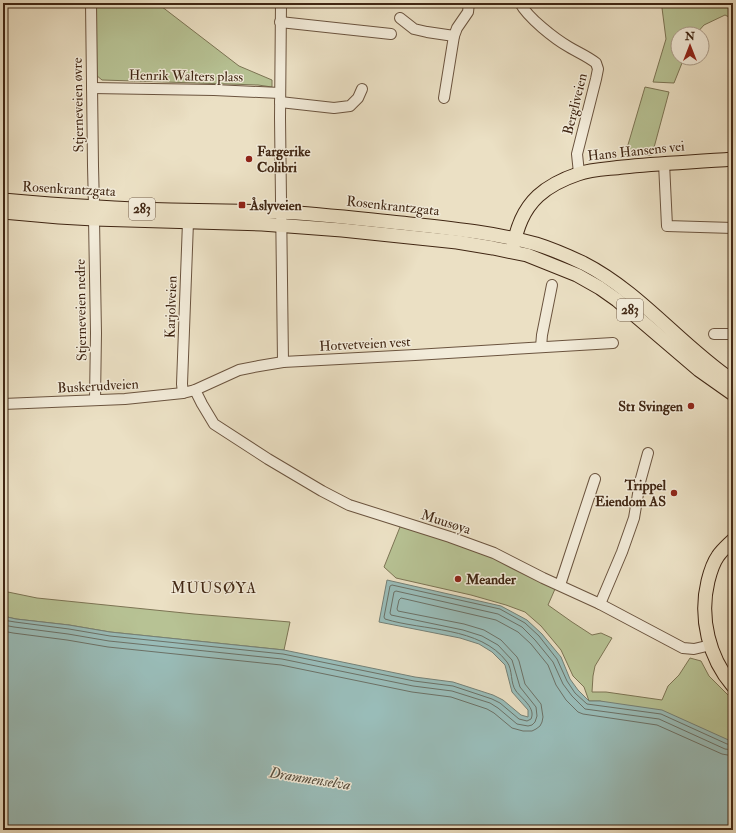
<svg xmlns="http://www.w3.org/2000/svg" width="736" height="833" font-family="'IM FELL Double Pica',serif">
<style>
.green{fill:#b7c294;stroke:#7c7454}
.water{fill:#99bcb8;stroke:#758076}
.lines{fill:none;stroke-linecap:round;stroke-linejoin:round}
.shore{stroke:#6c7166;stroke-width:1}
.minor-casing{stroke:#6b543f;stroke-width:12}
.major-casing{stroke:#402613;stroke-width:15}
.minor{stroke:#f2ebd9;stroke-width:10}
.major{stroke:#ebe0c4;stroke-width:13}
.poi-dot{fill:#8f2418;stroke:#f2ebd9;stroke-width:1.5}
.labels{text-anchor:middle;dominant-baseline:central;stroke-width:3;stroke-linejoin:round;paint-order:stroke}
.shield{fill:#f2ebd9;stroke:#75614e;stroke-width:1}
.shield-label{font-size:13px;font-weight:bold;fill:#402613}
.street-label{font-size:14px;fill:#402613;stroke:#f2ebd9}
.poi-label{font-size:14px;font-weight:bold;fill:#402613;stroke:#f2ebd9;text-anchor:start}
.neighbourhood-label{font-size:15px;letter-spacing:1px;fill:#402613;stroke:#f2ebd9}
.water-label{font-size:15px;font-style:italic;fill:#564c3c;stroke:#f2ebd9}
</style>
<rect width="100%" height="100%" fill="#ebe0c4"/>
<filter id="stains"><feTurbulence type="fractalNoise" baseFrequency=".005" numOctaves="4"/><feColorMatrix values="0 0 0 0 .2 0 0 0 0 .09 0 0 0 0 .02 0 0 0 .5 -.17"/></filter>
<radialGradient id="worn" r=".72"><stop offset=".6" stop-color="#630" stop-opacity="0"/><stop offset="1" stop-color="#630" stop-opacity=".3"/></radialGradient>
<g class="green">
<polygon points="95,3 157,3 239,66 272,80 272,87 258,85 102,80 96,75"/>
<polygon points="664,3 733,3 733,19 725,15 704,25 696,34 678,34 678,58 684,58 674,83 653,82 666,39 662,8"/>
<polygon points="645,87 669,92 652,155 625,155"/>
<polygon points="402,522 494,553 555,589 548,605 572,622 592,635 601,633 612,638 595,666 593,676 592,692 606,692 662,700 668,686 679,675 690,658 701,661 709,676 733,700 733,742 600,701 589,701 584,687 573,676 561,650 541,626 525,612 506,605 471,595 396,578 384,567"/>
<polygon points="3,591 37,598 194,614 290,622 284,650 110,632 69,625 16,619 3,616"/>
</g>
<polygon class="water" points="387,580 501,606 527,620 542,634 561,657 570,679 578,690 589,701 600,701 662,710 733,742 733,830 3,830 3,616 16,619 69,625 110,632 284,650 415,677 453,682 493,695 503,700 521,715 528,717 528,710 512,692 505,665 492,652 479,644 460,638 379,622"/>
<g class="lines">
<g class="shore">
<path d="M3 620 15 622 69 629 110 636 283 654 414 681 453 686 492 699 500 703 519 719 527 721 531 719C536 708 522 699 516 691 510 683 513 670 507 662 480 626 423 631 385 619L384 617 390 586 392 585 500 609 525 623 539 636 557 659 567 681 575 693 587 704 661 714 727 744 733 745"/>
<polyline points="3,625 14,627 68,634 109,641 282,659 413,686 452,691 490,703 498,708 517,724 528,726 532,725 535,722 537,716 536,707 520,687 512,660 498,645 482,636 463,630 391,615 390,613 394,592 396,591 498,614 522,627 535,640 553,662 563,684 572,696 585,709 659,719 725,749 733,750"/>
<polyline points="3,631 13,633 67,640 108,647 281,665 412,692 451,697 487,709 494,713 512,728 523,731 532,731 536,729 540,726 542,722 543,717 541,704 525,684 519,661 517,657 501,640 484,630 464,624 398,611 397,609 399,600 401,598 496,620 518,632 531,644 548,665 556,685 566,700 578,712 583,714 657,725 722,754 733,756"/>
</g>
<g class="minor-casing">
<g id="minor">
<polyline points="91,3 93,166 94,207"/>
<polyline points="281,3 280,118 283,362"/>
<path d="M520 3C528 18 555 39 569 47 579 53 587 56 596 63L598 69 596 79 577 154 579 173"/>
<polyline points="400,18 414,29 427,32 454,36"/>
<polyline points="280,22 391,34"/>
<polyline points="92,88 214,90 280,93"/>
<polyline points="444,98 454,36 457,28 468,12 469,3"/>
<polyline points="280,102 334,108 350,106 358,98 362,89"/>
<polyline points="664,163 667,226 733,228"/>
<polyline points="94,219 96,333 95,400"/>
<polyline points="714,334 733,334"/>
<polyline points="541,347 542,335 552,285"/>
<polyline points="195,390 202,404 214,424 268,459 322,491 349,505 450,537 494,553 543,578 600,604 683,648 694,649 711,645"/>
<polyline points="183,393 182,384 188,222"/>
<polyline points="3,404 125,399 183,393 195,390 239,370 259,366 283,362 415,355 613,343"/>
<polyline points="560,585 595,479"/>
<polyline points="600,604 622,552 634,518 640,482 648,453"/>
</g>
</g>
<g class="major-casing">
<g id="major">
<path d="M3 200C59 205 115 209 171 210 207 211 244 211 280 212 320 214 361 219 401 223 446 228 492 232 536 244 552 249 568 256 583 263 640 292 680 345 733 381"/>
<polyline points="3,212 59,217 94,219 262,224 342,230 457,242 493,248 527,255 577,275 600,288 617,300 699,370 733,394"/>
<path d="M513 247C517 228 523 210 538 196 549 186 563 179 578 174 592 169 608 169 623 167 660 163 696 162 733 159"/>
<path d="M733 540C728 545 722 550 718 556 713 563 710 573 708 581 699 618 709 658 733 686"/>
</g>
</g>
<use href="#minor" class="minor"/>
<use href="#major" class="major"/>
</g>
<g class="poi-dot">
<circle cx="249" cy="159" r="4"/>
<rect x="238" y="201" width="8" height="8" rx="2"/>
<circle cx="691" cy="406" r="4"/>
<circle cx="674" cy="493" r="4"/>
<circle cx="458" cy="579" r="4"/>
</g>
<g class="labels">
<g class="shield">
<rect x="129" y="198" width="26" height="22" rx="3"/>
<rect x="617" y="299" width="26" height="22" rx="3"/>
</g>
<g class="shield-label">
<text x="142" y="209">283</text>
<text x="630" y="310">283</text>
</g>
<g class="street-label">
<text transform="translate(186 76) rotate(1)">Henrik Walters plass</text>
<text transform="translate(575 104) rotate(-76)">Bergliveien</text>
<text transform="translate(78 105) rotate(-91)">Stjerneveien øvre</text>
<text transform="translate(636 151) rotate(-6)">Hans Hansens vei</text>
<text transform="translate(69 189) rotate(3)">Rosenkrantzgata</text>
<text transform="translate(393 206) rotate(6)">Rosenkrantzgata</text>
<text transform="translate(171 307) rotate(-88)">Karjolveien</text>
<text transform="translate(81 310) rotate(-91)">Stjerneveien nedre</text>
<text transform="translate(365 344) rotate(-3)">Hotvetveien vest</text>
<text transform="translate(98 386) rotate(-3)">Buskerudveien</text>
<text transform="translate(446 522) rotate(18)">Muusøya</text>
</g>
<g class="poi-label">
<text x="257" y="151">Fargerike<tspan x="257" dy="16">Colibri</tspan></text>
<text x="250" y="205">Åslyveien</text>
<text x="683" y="406" text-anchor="end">St1 Svingen</text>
<text x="666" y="485" text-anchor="end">Trippel<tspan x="666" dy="16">Eiendom AS</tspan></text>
<text x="466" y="579">Meander</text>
</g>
<g class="neighbourhood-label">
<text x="214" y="588">MUUSØYA</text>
</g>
<g class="water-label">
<text transform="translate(310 779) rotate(9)">Drammenselva</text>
</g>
</g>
<rect width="736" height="833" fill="none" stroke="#ebe0c4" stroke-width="16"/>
<rect x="4" y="4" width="728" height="825" fill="none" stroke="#402613" stroke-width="2"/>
<rect x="8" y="8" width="720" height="817" fill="none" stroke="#402613"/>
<g transform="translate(690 46)"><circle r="19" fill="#f2ebd9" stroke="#ab9c8a"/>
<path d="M0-3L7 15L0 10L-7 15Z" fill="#8f2418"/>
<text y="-6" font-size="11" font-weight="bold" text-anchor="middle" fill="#402613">N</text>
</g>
<rect width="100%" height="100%" filter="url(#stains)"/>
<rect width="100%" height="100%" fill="url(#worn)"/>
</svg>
